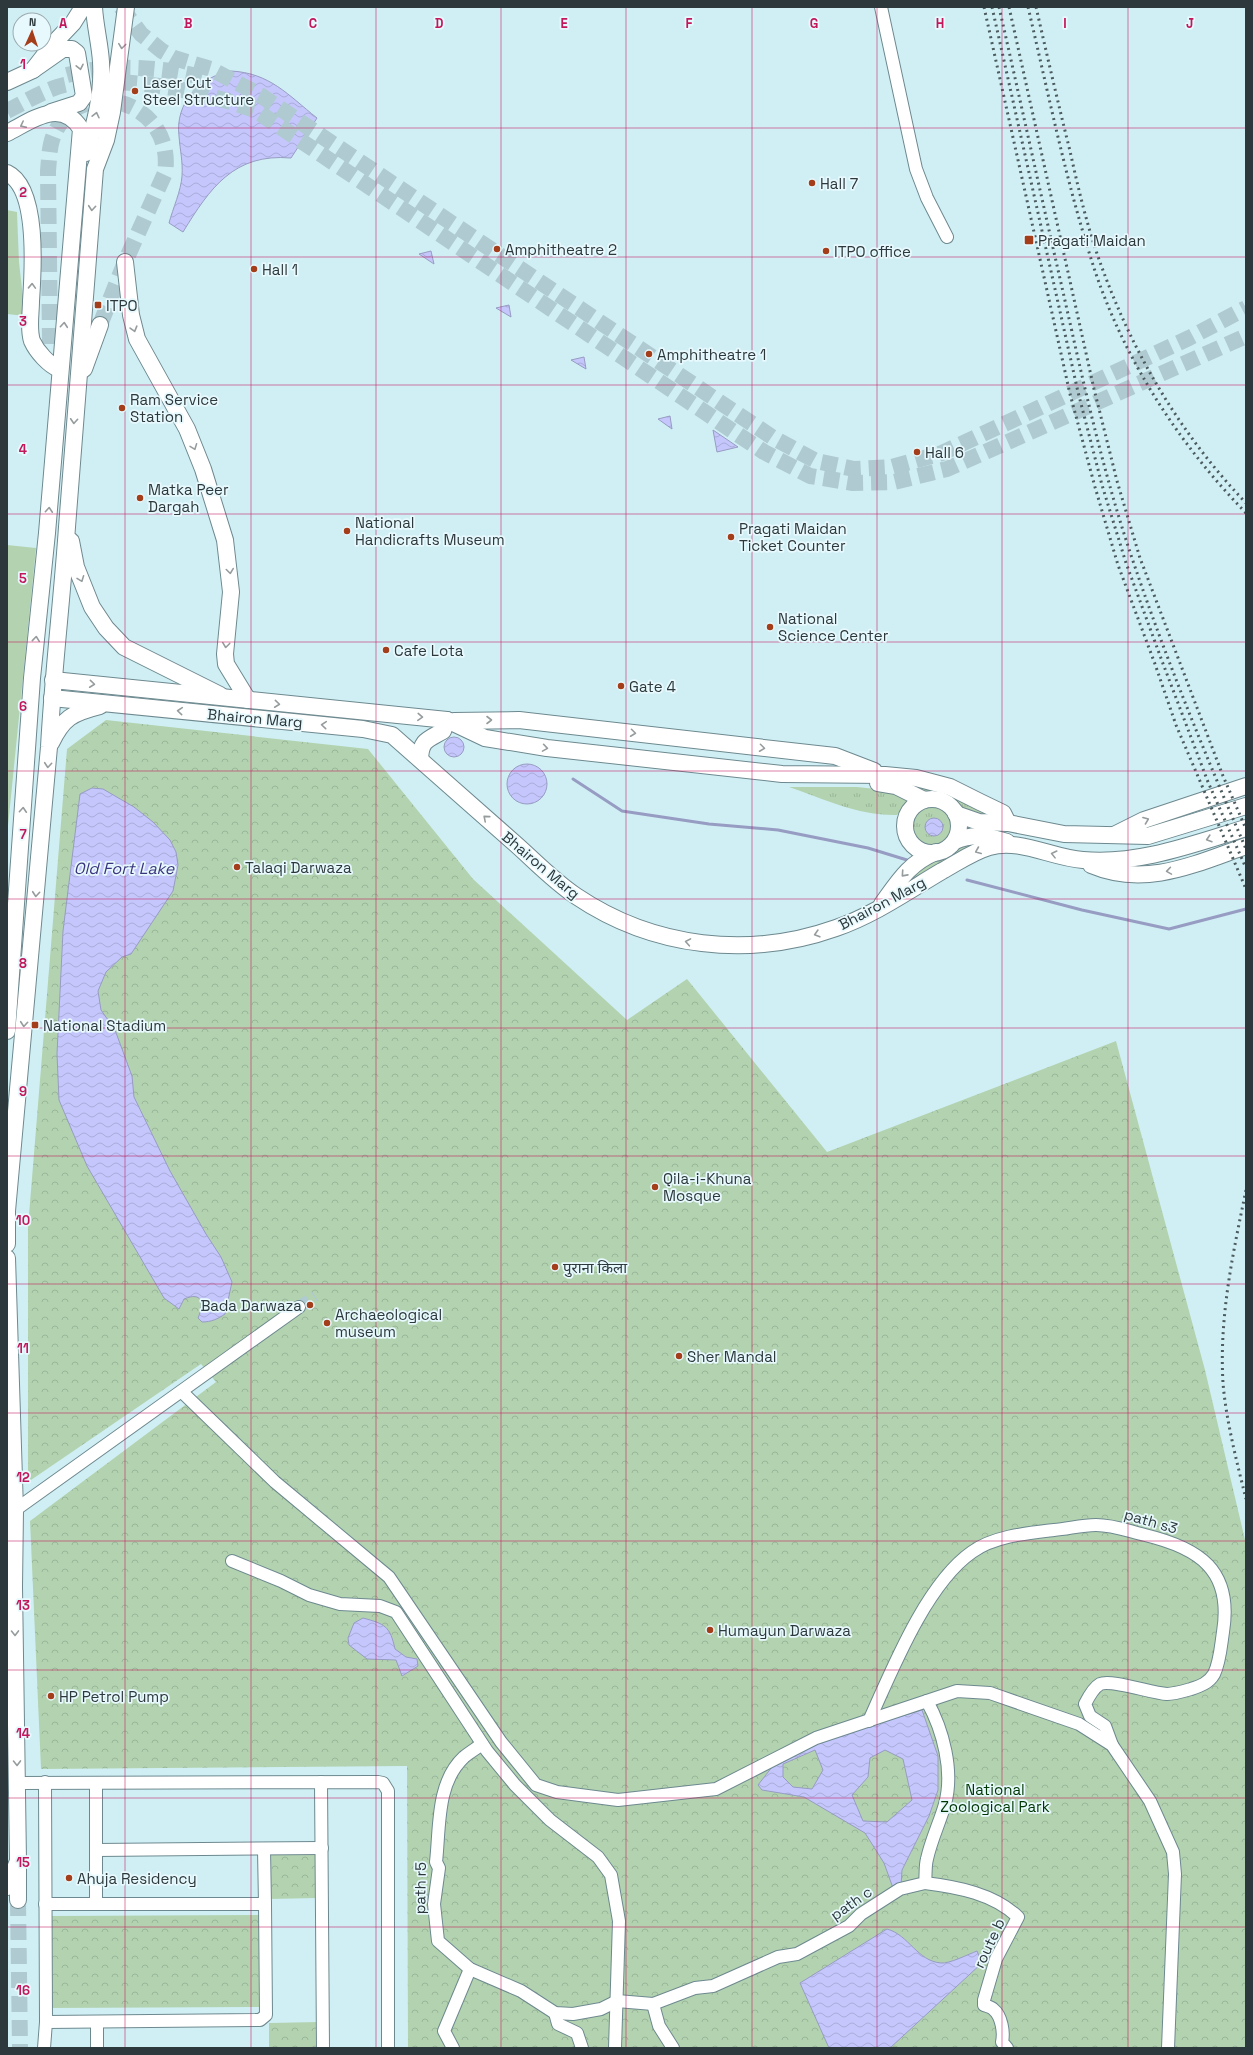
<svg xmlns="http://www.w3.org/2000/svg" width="1253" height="2055" font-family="'Space Grotesk','Noto Sans Devanagari',sans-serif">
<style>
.grass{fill:url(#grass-tufts)}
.park{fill:url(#park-crowns)}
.pitch{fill:#b3d3b0}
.water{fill:url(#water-waves);stroke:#979cc2;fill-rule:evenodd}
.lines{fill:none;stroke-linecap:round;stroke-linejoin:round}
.stream{stroke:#979cc2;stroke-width:3}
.minor-tunnel{stroke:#afcad0;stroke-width:12;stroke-dasharray:12 6;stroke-linecap:butt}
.major-tunnel{stroke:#afcad0;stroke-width:16;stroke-dasharray:16 8;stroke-linecap:butt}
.minor-casing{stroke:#6d898f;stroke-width:14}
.major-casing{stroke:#6d898f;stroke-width:18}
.minor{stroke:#fff;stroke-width:12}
.major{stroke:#fff;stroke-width:16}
.rail{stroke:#4b5b5e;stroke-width:3;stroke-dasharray:2 4;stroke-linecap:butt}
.oneway{stroke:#969c9d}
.grid{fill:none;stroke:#c2185b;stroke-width:1;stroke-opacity:0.55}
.poi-dot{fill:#a43d1a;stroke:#e7f9fd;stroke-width:1.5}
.labels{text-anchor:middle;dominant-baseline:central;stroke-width:3.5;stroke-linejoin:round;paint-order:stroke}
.poi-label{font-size:15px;fill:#2c383b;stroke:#e7f9fd;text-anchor:start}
.street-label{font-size:15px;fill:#2c383b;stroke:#e7f9fd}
.park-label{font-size:15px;fill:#003601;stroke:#e7f9fd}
.water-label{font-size:16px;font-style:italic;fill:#3a347e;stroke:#e7f9fd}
.grid-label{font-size:13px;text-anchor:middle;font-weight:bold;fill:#c2185b;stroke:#e7f9fd;stroke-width:3.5;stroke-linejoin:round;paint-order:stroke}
</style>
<defs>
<pattern id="grass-tufts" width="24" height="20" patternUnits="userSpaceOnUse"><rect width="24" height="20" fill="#b3d3b0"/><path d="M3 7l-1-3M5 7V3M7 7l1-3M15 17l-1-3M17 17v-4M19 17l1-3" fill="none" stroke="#9ab698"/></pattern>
<pattern id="park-crowns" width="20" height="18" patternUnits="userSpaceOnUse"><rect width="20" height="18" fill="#b3d3b0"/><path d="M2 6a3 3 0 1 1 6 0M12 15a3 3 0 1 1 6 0" fill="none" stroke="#9ab698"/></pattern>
<pattern id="water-waves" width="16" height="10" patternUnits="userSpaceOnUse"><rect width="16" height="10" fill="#c5c7fc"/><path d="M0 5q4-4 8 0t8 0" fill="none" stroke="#a9acd9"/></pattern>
</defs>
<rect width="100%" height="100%" fill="#d0eff5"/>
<g class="grass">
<polygon points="905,783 950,796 991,815 984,816 958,808 949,798 936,794 930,795"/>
<path d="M789 787H857L895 791 911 800 897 815C859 816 824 799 789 787Z"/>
<circle cx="932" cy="826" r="20"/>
<polygon points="990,842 947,859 901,889 909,876 939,857 947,856 963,843"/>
</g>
<g class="park">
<polygon points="106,720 368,749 473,879 627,1020 687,979 827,1152 1116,1041 1205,1370 1246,1544 1246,2048 408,2048 407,1766 41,1769 30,1521 216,1382 201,1364 28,1482 28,1227 67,749"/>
<polygon points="317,1853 318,1898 269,1899 268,1854"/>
<polygon points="261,1915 261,2007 51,2008 50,1916"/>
<polygon points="318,2022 319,2048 269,2048 269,2023"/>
</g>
<g class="pitch">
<polygon points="7,210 17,212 19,262 25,316 7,314"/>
<polygon points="7,545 36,548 7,836"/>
</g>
<g class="water">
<path d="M231 71C270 73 288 95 317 118L291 158C234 153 210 188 183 232L169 223C173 208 181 191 182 176 183 162 180 150 179 136 175 103 199 77 231 71Z"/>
<polygon points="431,251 434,264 419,254"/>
<polygon points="509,305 511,317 496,308"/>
<polygon points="584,357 586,369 571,360"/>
<polygon points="670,416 672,429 658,419"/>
<polygon points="713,430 738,447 717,452"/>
<circle cx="454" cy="747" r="10"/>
<circle cx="527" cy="784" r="20"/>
<path d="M92 788 103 789 134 807 153 822 170 840 176 852 178 865 173 891 131 954 122 957 106 972 98 991 101 1010 115 1030 132 1076 134 1097 170 1171 206 1234 221 1257 232 1282 225 1314C218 1319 211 1322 202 1322L198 1318C204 1304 203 1291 184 1299L179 1309 164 1298 87 1166 59 1100 57 1054 63 931 80 794Z"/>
<circle cx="934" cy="827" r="9"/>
<path d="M363 1618C385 1624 390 1626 395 1649L406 1657 417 1659 418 1666 402 1676 396 1660 367 1659 349 1645 348 1638 354 1623Z"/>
<path d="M922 1710 938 1756V1790L929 1816 902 1870 901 1886 893 1888 884 1863 865 1833 804 1797 762 1790 758 1785 776 1762 825 1739ZM815 1750 823 1770 812 1789 793 1787 783 1777V1764ZM885 1750 903 1759 912 1800 887 1822 863 1821 852 1795 868 1777 870 1758Z"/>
<path d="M887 1929C909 1935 917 1961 941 1963 949 1964 969 1954 977 1951L982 1963 890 2048H829L800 1983Z"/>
</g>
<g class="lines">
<g class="stream">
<polyline points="573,779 622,811 709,824 778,830 868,848 907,860"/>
<polyline points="967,880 1082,910 1169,929 1246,909"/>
</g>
<polyline class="minor-tunnel" points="299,1307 315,1296"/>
<g class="major-tunnel">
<polyline points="121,7 141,34 162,51 174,58 211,69 260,95 772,437 816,461 854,469 892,467 942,453 1189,338 1246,308"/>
<path d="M67 75C112 63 165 67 209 79"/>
<path d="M7 111C23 103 40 93 57 87 72 82 89 82 105 82 157 82 206 93 255 110L764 452 810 476 853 483 894 482 947 469 1246 336"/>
<path d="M50 344 48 171C49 161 49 150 52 140 74 72 176 98 165 173L125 262 100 325"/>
<polyline points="18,1900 20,2048"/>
</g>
<g class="minor-casing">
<g id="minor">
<polyline points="881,7 916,169 927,198 947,237"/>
<polyline points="182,1392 275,1482 389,1577 501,1742 536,1785 557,1792 618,1800 716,1789 816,1738 957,1691 990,1693 1079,1724 1112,1745 1150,1801 1173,1852 1175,1874 1168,2048"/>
<polyline points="15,1510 299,1307"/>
<polyline points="232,1561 281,1581 309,1595 340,1604 380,1606 396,1612 487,1751 515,1785 550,1820 598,1857 611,1875 619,1921 615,2048"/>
<path d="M869 1721C892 1670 926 1584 972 1552 994 1536 1028 1533 1054 1530 1068 1529 1081 1525 1096 1525 1114 1525 1128 1531 1145 1535 1199 1548 1233 1570 1223 1632 1221 1645 1220 1662 1214 1674 1209 1683 1200 1686 1191 1689 1184 1691 1174 1694 1167 1694 1151 1693 1111 1679 1100 1684 1093 1688 1088 1698 1085 1704L1090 1716 1105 1726 1112 1745"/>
<path d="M482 1744C477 1748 470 1752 464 1757 436 1783 440 1827 436 1862L439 1868 434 1904 438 1941 470 1969 521 1991 555 2013 573 2014 601 2009 617 2001 653 2004 695 1988 713 1986 778 1957 797 1954 849 1926 861 1914 900 1889 925 1883C926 1875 925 1866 927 1859 931 1840 940 1822 945 1804 954 1771 943 1730 927 1701"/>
<polyline points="321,1782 323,2048"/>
<polyline points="18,1783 378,1782 383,1783 388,1791 388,2048"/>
<polyline points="96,1783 96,1904"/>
<polyline points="96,1850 322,1848"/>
<polyline points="264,1850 265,1904"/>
<path d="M925 1883C958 1887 994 1894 1018 1917L996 1959 984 2000V2005C987 2006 991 2007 993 2009 1002 2016 1004 2033 1002 2042L1007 2048"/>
<polyline points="45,1904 265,1904 266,2015 260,2020 46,2022"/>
<polyline points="653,2004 659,2026 673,2048"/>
<polyline points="555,2013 558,2024 577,2033 582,2048"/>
<polyline points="97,2022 97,2048"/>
<polyline points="44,2048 46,2022 45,1782"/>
<polyline points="453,2048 444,2031 470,1969"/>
</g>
</g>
<g class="major-casing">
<g id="major">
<polyline points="33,70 63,49 72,49 77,53 84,96 79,103 51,112"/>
<polyline points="7,82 33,70 54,43 73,23 83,7"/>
<path d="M7 133C31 121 61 97 81 129L47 533 32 678 7 1031"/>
<path d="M86 153C95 124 103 93 101 62 100 44 95 26 94 7"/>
<path d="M7 173C39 188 33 272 31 301 31 313 28 329 32 341 37 352 49 365 59 369"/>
<polyline points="125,262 131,315 137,339 187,429 203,469 225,540 231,592 225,654 226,664 248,700"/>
<polyline points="84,369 100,325"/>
<polyline points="71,541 76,567 92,607 106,628 124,647 220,695"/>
<polyline points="53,680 447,720 485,738 547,748 782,774 885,775 916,778 950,787 980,802 1003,813 1008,823"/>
<path d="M52 698 363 729 392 735C432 770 471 805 511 840 532 858 552 880 576 896 653 948 749 959 836 928 874 915 908 891 942 871 957 863 972 852 989 847 1020 838 1052 858 1083 860 1139 865 1193 844 1246 828"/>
<polyline points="454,721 519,720 545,723 835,756 874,771"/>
<path d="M51 743C63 718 72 713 100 706"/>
<path d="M420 759C421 740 427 740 443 731L447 720"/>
<polyline points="878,783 896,786 924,800"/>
<circle cx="932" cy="826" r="27"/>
<polyline points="956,814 979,822 1008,823 1064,834 1148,836 1246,806"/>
<polyline points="1114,835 1144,820 1246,786"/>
<path d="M955 841C973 833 988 836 1007 842"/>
<path d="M1091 865C1145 888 1195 864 1246 846"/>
<path d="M882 904C898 882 909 863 936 852"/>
<path d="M7 1244V1211L49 747C53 673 62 600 67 527 77 408 85 288 95 169L106 140 112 112 126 7"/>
<polyline points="7,1258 15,1510 14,1587 18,1861 7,1887"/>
<polyline points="18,1900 18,1868"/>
</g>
</g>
<use href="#minor" class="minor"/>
<use href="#major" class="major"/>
<g class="rail">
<polyline points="984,7 1070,394 1095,487 1118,565 1155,664 1176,725 1246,889"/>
<polyline points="992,7 1078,392 1102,485 1126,563 1162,661 1208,782 1246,868"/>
<path d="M999 7C1020 99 1040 191 1061 283 1082 376 1102 470 1133 561 1166 659 1205 754 1246 849"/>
<polyline points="1009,7 1094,389 1117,481 1140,558 1223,776 1246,829"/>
<path d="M1028 7C1049 96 1067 187 1096 274 1127 364 1180 445 1246 513"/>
<path d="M1036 7C1047 55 1058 103 1070 151 1079 192 1089 234 1104 273 1136 359 1183 437 1246 503"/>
<path d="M1246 1190C1233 1253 1219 1317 1223 1383 1226 1420 1237 1463 1246 1499"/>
</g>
</g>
<defs><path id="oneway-chevron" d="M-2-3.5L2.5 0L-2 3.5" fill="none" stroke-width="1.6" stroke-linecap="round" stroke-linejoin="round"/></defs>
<g class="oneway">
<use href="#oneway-chevron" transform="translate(122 46) rotate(97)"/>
<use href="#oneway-chevron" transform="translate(80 67) rotate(78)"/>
<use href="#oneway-chevron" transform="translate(96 115) rotate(-77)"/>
<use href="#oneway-chevron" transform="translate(23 125) rotate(153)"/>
<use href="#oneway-chevron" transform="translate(92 208) rotate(95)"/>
<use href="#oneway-chevron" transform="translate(32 286) rotate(-88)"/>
<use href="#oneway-chevron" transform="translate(64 325) rotate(-85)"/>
<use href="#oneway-chevron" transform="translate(134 329) rotate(74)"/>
<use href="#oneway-chevron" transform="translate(74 421) rotate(94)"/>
<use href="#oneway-chevron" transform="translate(194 447) rotate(69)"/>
<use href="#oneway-chevron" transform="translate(49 510) rotate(-86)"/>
<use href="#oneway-chevron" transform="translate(230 571) rotate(82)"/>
<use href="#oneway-chevron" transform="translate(81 579) rotate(69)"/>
<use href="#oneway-chevron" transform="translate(36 639) rotate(-84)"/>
<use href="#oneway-chevron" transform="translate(226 645) rotate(97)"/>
<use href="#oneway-chevron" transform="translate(92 684) rotate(6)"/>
<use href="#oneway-chevron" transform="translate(277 704) rotate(6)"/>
<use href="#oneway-chevron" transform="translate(180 711) rotate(-175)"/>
<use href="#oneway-chevron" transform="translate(420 717) rotate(3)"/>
<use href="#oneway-chevron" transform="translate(489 720)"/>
<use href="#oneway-chevron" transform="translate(324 725) rotate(-175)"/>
<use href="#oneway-chevron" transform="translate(633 733) rotate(7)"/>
<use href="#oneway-chevron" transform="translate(545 748) rotate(9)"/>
<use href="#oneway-chevron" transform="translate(762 748) rotate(7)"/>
<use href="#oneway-chevron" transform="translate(48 765) rotate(95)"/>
<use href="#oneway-chevron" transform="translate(23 810) rotate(-86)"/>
<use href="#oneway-chevron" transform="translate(486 818) rotate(-139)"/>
<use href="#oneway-chevron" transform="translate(1146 820) rotate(-21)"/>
<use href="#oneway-chevron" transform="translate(1209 839) rotate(163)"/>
<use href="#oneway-chevron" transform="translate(978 851) rotate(157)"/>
<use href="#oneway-chevron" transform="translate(1054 854) rotate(-166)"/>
<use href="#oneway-chevron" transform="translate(1169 871) rotate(171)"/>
<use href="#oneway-chevron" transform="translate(904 874) rotate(132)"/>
<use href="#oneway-chevron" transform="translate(36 894) rotate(95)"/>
<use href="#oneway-chevron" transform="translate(817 934) rotate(164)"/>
<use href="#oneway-chevron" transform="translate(688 942) rotate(-170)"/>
<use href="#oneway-chevron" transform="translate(24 1024) rotate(95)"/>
<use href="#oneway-chevron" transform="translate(15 1633) rotate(89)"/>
<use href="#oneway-chevron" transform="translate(17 1763) rotate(89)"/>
</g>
<path class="grid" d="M125 7V2048M251 7V2048M376 7V2048M501 7V2048M626 7V2048M752 7V2048M877 7V2048M1002 7V2048M1128 7V2048M7 128H1246M7 257H1246M7 385H1246M7 514H1246M7 642H1246M7 771H1246M7 899H1246M7 1028H1246M7 1156H1246M7 1284H1246M7 1413H1246M7 1541H1246M7 1670H1246M7 1798H1246M7 1927H1246"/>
<g class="poi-dot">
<circle cx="135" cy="91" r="4"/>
<circle cx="812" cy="183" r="4"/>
<rect x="1024" y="235" width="10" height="10" rx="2"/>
<circle cx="497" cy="249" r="4"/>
<circle cx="826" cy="251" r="4"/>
<circle cx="254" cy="269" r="4"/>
<rect x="94" y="301" width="8" height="8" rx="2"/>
<circle cx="649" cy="354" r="4"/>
<circle cx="122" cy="408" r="4"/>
<circle cx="917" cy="452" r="4"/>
<circle cx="140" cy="498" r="4"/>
<circle cx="347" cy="531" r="4"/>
<circle cx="731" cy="537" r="4"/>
<circle cx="770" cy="627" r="4"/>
<circle cx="386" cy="650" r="4"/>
<circle cx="621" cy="686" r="4"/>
<circle cx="237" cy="867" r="4"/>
<rect x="31" y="1021" width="8" height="8" rx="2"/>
<circle cx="655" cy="1187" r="4"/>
<circle cx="555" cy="1267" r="4"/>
<circle cx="310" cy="1305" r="4"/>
<circle cx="327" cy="1323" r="4"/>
<circle cx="679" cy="1356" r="4"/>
<circle cx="710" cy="1630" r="4"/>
<circle cx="51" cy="1696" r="4"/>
<circle cx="69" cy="1878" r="4"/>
</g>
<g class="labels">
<g class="poi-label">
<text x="143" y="82">Laser Cut<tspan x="143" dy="17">Steel Structure</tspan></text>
<text x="820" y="183">Hall 7</text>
<text x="1038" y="240">Pragati Maidan</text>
<text x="505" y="249">Amphitheatre 2</text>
<text x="834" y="251">ITPO office</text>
<text x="262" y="269">Hall 1</text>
<text x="106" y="305">ITPO</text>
<text x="657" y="354">Amphitheatre 1</text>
<text x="130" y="399">Ram Service<tspan x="130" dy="17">Station</tspan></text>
<text x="925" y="452">Hall 6</text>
<text x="148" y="489">Matka Peer<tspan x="148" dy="17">Dargah</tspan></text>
<text x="355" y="522">National<tspan x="355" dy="17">Handicrafts Museum</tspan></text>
<text x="739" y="528">Pragati Maidan<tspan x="739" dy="17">Ticket Counter</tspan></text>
<text x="778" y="618">National<tspan x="778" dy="17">Science Center</tspan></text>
<text x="394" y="650">Cafe Lota</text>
<text x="629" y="686">Gate 4</text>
<text x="245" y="867">Talaqi Darwaza</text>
<text x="43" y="1025">National Stadium</text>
<text x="663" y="1178">Qila-i-Khuna<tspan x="663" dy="17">Mosque</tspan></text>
<text x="563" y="1267">पुराना किला</text>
<text x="302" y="1305" text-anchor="end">Bada Darwaza</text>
<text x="335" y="1314">Archaeological<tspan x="335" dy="17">museum</tspan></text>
<text x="687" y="1356">Sher Mandal</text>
<text x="718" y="1630">Humayun Darwaza</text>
<text x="59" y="1696">HP Petrol Pump</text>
<text x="77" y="1878">Ahuja Residency</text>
</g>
<g class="street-label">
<text transform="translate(255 718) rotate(5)">Bhairon Marg</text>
<text transform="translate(541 865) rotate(40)">Bhairon Marg</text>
<text transform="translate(882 903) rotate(-28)">Bhairon Marg</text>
<text transform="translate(1151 1521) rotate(16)">path s3</text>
<text transform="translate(420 1888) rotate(-89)">path r5</text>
<text transform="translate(851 1903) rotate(-35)">path c</text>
<text transform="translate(989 1943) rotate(-65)">route b</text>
</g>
<g class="park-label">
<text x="995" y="1789">National<tspan x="995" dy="17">Zoological Park</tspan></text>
</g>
<g class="water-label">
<text x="124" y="868">Old Fort Lake</text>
</g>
</g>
<g class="grid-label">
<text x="63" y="28">A</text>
<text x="188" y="28">B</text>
<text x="313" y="28">C</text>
<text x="439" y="28">D</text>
<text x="564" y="28">E</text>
<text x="689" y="28">F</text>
<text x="814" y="28">G</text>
<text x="940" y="28">H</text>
<text x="1065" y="28">I</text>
<text x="1190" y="28">J</text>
<text x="23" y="69">1</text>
<text x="23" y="197">2</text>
<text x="23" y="326">3</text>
<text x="23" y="454">4</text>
<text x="23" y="583">5</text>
<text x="23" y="711">6</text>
<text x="23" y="839">7</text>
<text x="23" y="968">8</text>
<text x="23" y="1096">9</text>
<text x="23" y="1225">10</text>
<text x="23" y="1353">11</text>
<text x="23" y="1482">12</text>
<text x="23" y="1610">13</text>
<text x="23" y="1738">14</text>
<text x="23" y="1867">15</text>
<text x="23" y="1995">16</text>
</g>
<rect width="1253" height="2055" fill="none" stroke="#2c383b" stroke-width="16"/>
<g transform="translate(32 32) rotate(3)"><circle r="19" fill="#e7f9fd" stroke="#9cacaf"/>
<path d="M0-3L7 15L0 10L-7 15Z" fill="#a43d1a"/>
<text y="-6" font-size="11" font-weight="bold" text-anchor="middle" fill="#2c383b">N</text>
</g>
</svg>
